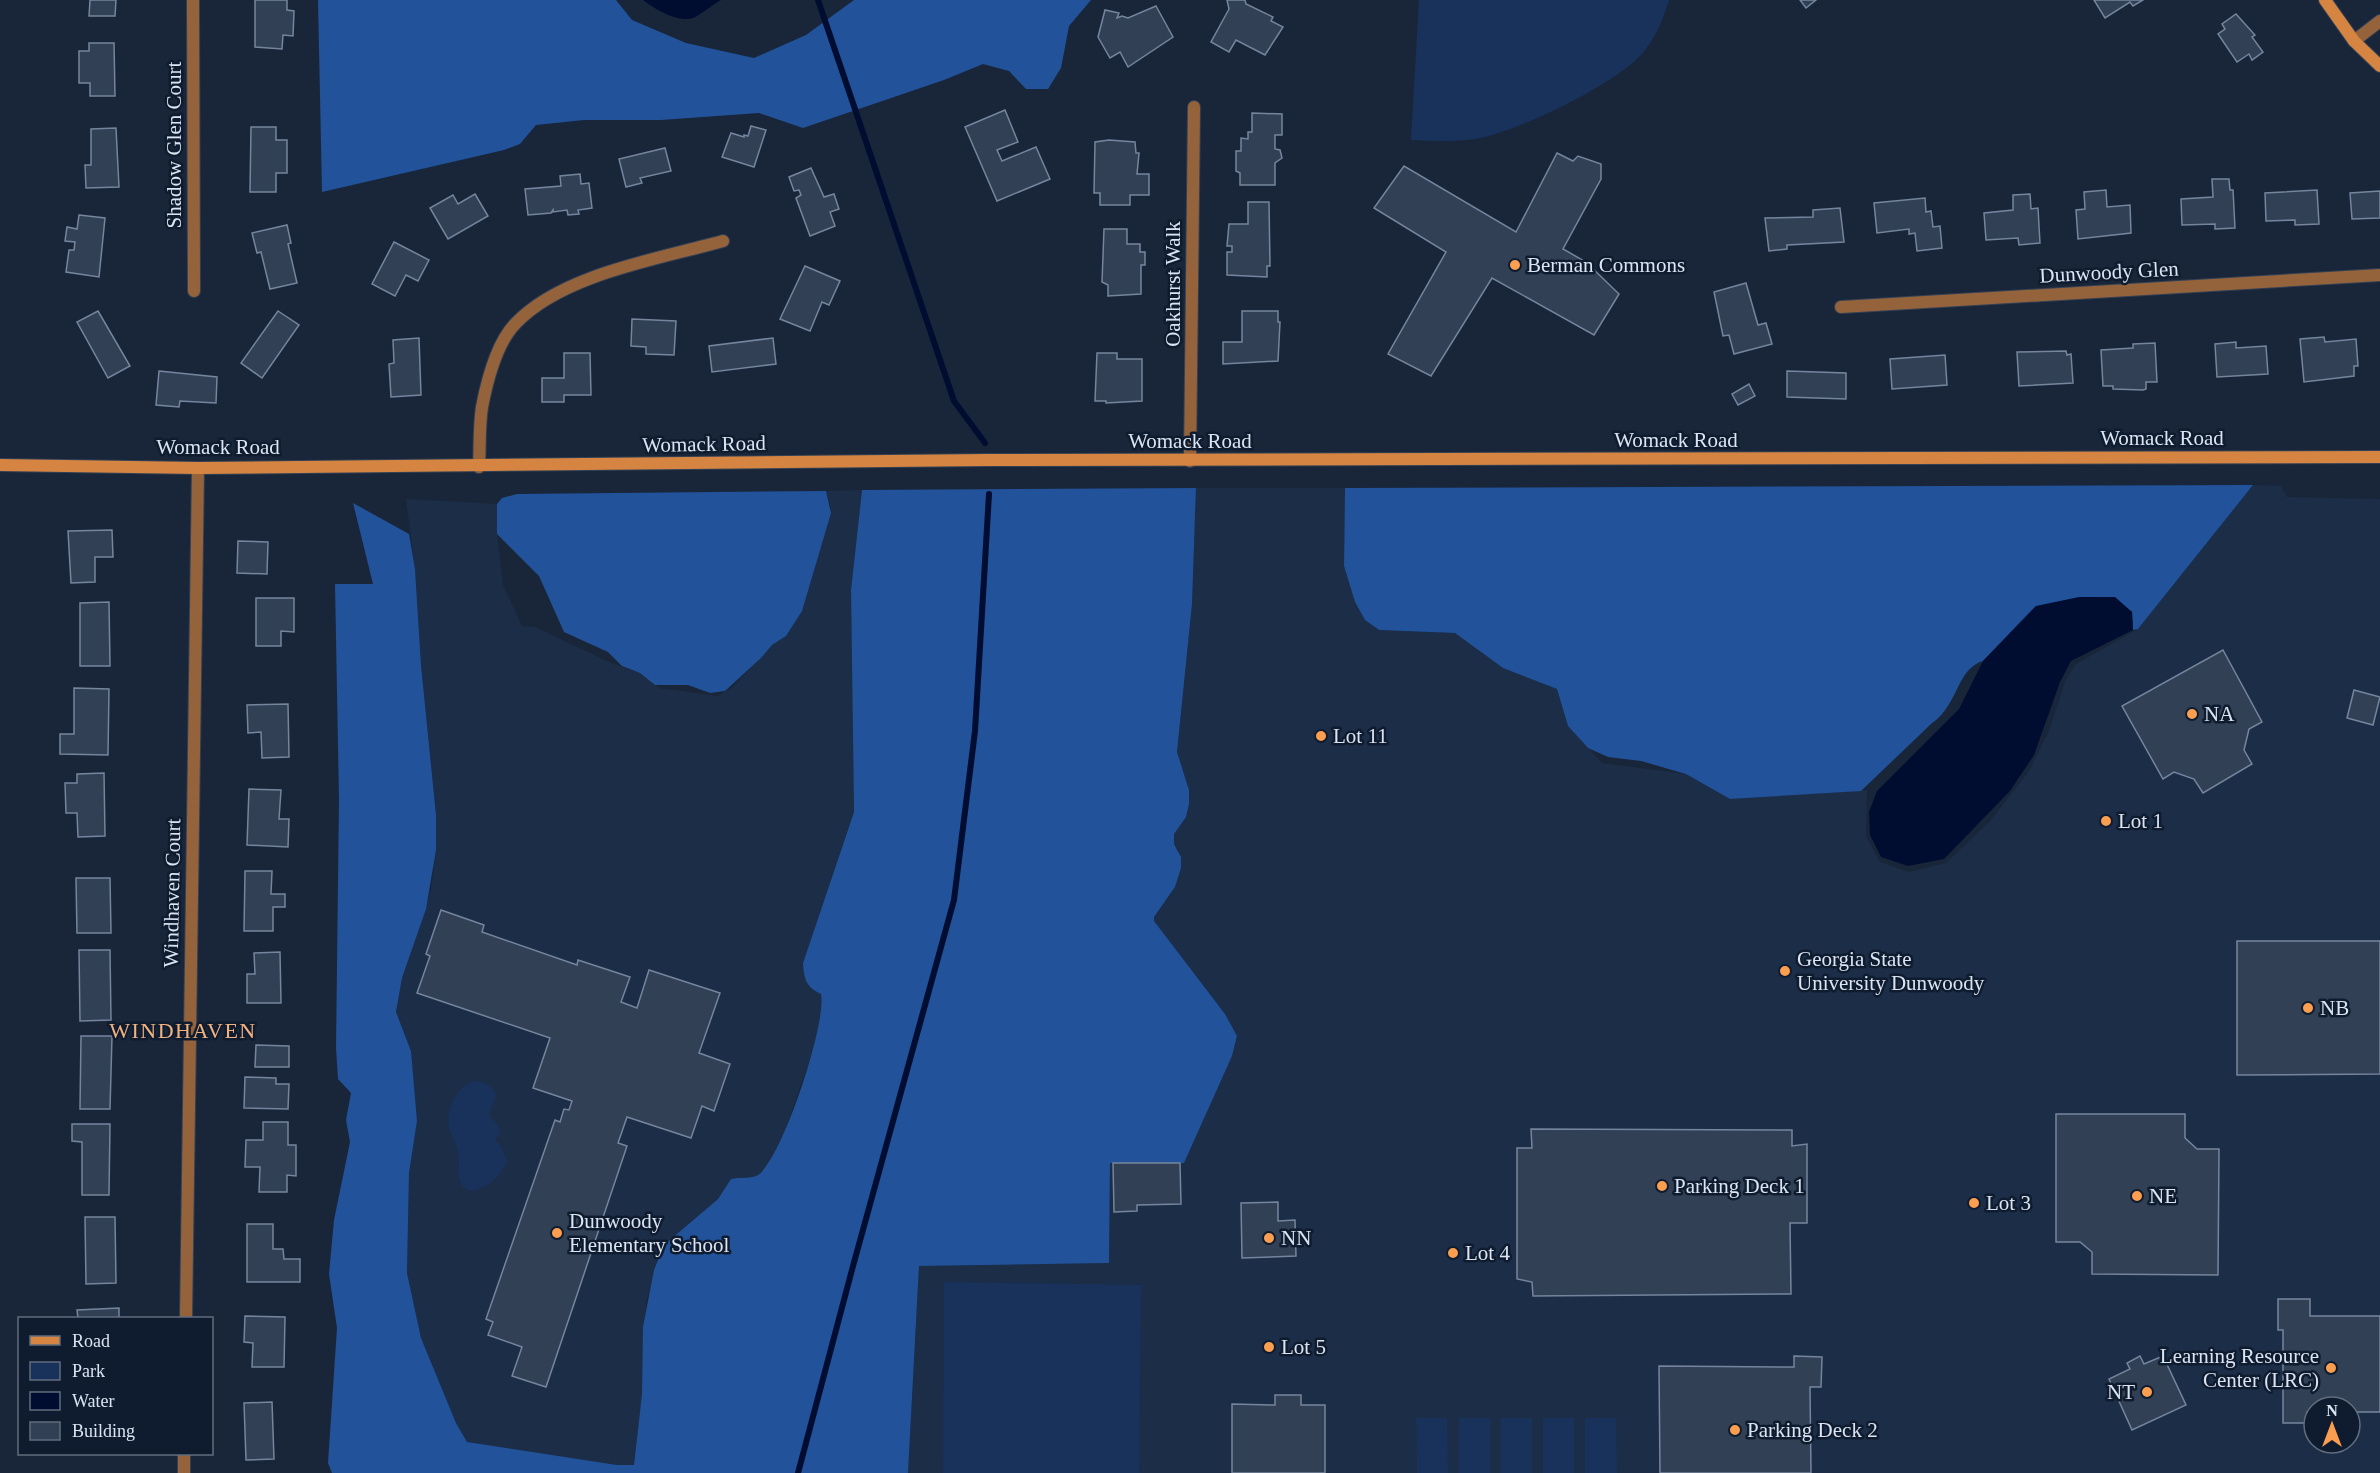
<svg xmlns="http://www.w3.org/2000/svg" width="2380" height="1473" font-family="Georgia,serif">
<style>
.built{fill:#1c2d47;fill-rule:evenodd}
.green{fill:#18325b}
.forest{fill:#21529a}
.water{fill:#000d31}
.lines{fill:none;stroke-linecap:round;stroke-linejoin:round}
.stream{stroke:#000d31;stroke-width:6}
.building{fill:#314055;stroke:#74859d;stroke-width:1.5}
.street-casing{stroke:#344154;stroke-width:14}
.secondary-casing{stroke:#344154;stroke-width:14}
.street{stroke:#95633b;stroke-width:12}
.secondary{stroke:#d58541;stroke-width:12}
.poi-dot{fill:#fb9e50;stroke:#0f1c2f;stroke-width:2}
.labels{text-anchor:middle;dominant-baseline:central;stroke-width:5;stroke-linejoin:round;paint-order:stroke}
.street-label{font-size:21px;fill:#dbe4f2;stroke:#0f1c2f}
.poi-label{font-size:21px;fill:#dbe4f2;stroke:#0f1c2f;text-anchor:start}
.neighbourhood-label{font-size:22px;letter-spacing:1.5px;fill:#f2b280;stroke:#0f1c2f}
</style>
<rect width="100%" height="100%" fill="#19263a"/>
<g class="built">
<path d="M2253 485 2281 486 2287 497H2291L2380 499V1473H908L919 1266 1109 1263 1110 1163H1184L1232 1056 1237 1036 1225 1014 1154 922V917L1175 887 1179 850 1174 844V834L1189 790 1177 752 1192 604 1196 488H1345L1344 566 1355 602 1365 620 1379 630 1455 633 1503 668 1557 689 1568 726 1602 763 1686 774 1730 799 1867 790 1866 836 1880 862 1909 872 1946 863 1991 820 2029 771 2049 731 2066 679 2076 664 2138 629ZM2314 1407H2350V1443H2314Z"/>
<polygon points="862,490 851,590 854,812 803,963 813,990 822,994 823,1001 816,1042 783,1136 767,1167 756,1177 731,1179 718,1199 664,1245 646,1302 642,1394 635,1465 617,1465 467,1442 456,1423 421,1338 407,1273 409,1173 417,1121 411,1051 396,1012 402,978 431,890 436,850 436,815 421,665 415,569 406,499 497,504 497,534 503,585 522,626 535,627 613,664 640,673 659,688 718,696 733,687 772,645 786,636 831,508 826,491"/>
</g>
<g class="green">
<path d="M1419 0H1669C1663 20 1654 42 1639 57 1609 87 1517 132 1475 139 1455 142 1432 141 1411 140Z"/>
<path d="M473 1081C483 1081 491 1085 496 1094L489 1116 499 1126 500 1132 495 1140 501 1146 507 1161C501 1177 489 1186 473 1191 451 1187 462 1167 458 1153 457 1145 453 1138 450 1131 444 1112 455 1088 473 1081Z"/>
<polygon points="944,1282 1141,1285 1139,1473 943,1473"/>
<polygon points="1416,1418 1447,1418 1448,1473 1417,1473"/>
<rect x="1459" y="1418" width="31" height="55"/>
<rect x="1501" y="1418" width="31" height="55"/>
<rect x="1543" y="1418" width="31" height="55"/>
<polygon points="1585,1418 1616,1418 1617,1473 1585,1473"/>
</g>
<g class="forest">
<polygon points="318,0 616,0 632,20 686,43 754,58 806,35 854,0 1091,0 1069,26 1061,68 1048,89 1026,89 1009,71 983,64 944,80 803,128 759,113 661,120 584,120 536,125 520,144 504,150 322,192"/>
<path d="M2253 485 2138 629 2133 630 2132 611 2036 606 1983 661C1956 669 1959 705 1931 724L1861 791 1730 799 1686 774 1641 761 1608 757 1588 748 1568 726 1557 689 1503 668 1455 633 1379 630 1365 620 1355 602 1344 566 1345 488Z"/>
<path d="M1196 488 1192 604 1177 752 1189 790V804L1186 817 1174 834V844L1181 857V868L1175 887 1154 917V921L1225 1014 1237 1036 1232 1056 1184 1163H1110L1109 1263 919 1266 908 1473H332L328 1463 337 1328 329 1274 334 1220 350 1142 346 1120 351 1093 338 1079 336 1048 339 799 335 584H373L353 503 409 534 415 569 421 665 436 815V850L426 909 402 978 396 1012 411 1051 417 1121 409 1173 407 1273 421 1338 456 1423 467 1442 617 1465H634L642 1394 643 1327 654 1270 664 1245 718 1199 731 1179C739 1177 752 1179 758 1175 782 1159 827 1023 821 994 806 987 804 979 803 963L854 812 851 590 862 490Z"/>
<polygon points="826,491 831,513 802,611 786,636 772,645 761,658 725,691 710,693 688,685 655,685 640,673 622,666 608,652 564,632 539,576 497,534 497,504 502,498 517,494"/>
</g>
<g class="water">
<path d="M643 0H721C712 5 706 11 697 16 682 26 655 9 643 0Z"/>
<polygon points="2079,597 2115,597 2132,612 2133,630 2071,661 2060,682 2034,755 2010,791 1944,859 1908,866 1881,857 1870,835 1869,812 1877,791 1959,709 1983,661 2036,606"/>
</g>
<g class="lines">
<g class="stream">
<polyline points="818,0 954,401 985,443"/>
<polyline points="798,1473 853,1266 954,900 975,731 989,494"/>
</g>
</g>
<g class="building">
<polygon points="90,0 116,0 115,16 89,16"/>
<polygon points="255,0 287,0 287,10 294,11 293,36 283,35 282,49 255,47"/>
<polygon points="1227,0 1245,0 1246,4 1273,17 1271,21 1283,27 1265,55 1236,40 1229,52 1211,42 1229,9"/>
<polygon points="1800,0 1816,0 1806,8"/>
<polygon points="2094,0 2143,0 2133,6 2130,2 2105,18"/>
<polygon points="1156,6 1173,37 1128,67 1120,52 1110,58 1098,37 1105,10 1119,13 1117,18 1122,16 1128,18"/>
<polygon points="2236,14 2255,35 2252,37 2263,52 2252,60 2249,54 2237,62 2218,34 2225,29 2222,24"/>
<polygon points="89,43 114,43 115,96 90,96 90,83 79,83 79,51 89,51"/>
<polygon points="1005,110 1018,142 997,150 1002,161 1036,147 1050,179 997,201 965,127"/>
<polygon points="1252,113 1282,114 1282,135 1275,135 1275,149 1280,150 1282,158 1275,163 1275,185 1240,185 1240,173 1236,171 1236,151 1241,151 1241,138 1248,139 1248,132 1252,132"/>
<polygon points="751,126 766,130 754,167 722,157 731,133 744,137 744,135 748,136"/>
<polygon points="251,127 276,127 276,140 287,140 287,173 276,173 276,192 250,192"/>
<polygon points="116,128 119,187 86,188 85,165 91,165 91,129"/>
<polygon points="1109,140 1135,142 1136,153 1139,153 1137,174 1149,174 1149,195 1130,195 1130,205 1100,205 1100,193 1094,193 1095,142"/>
<polygon points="665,148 671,171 640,178 642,183 626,187 619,159"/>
<polygon points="1557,153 1573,161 1578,156 1601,164 1601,179 1563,249 1586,262 1619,294 1594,335 1492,278 1431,376 1388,354 1446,252 1374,208 1404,166 1516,232"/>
<polygon points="811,168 824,197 834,194 839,209 830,212 835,226 810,236 796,198 801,195 799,190 794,191 789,177"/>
<polygon points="580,174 581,184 589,183 592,208 578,210 579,214 568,215 567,210 553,212 553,210 551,213 528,215 525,189 561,186 560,176"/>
<polygon points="2212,179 2229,179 2230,190 2233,190 2235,228 2215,229 2215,224 2182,225 2181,199 2213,197"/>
<polygon points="2106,190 2107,207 2130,205 2131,233 2078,239 2076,210 2085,209 2084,192"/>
<polygon points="2317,190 2319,224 2295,225 2295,220 2266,221 2265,193"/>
<polygon points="2380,191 2380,218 2352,219 2350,193"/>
<polygon points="475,194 488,216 448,239 430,208 453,195 458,204"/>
<polygon points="2030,194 2031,209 2038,208 2040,243 2019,245 2018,238 1986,240 1984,213 2013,210 2013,195"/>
<polygon points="1925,198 1926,212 1931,211 1933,227 1940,226 1942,248 1917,251 1915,233 1909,234 1909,229 1877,233 1874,203"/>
<polygon points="1248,202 1269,202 1270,266 1267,266 1267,277 1227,275 1227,252 1232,252 1232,246 1227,246 1229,224 1248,224"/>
<polygon points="1840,208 1844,242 1787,245 1787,249 1769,251 1765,218 1813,217 1813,210"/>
<polygon points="79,215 105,218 99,277 66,272 69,250 74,250 75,242 65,241 67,227 77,229"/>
<polygon points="287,225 291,243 288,244 297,283 270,289 261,252 257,253 252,233"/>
<polygon points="1104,229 1127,229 1127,244 1140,244 1140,252 1145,252 1145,265 1141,265 1141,294 1108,296 1108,285 1102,282"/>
<polygon points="394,242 429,260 418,281 406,275 395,296 372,284"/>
<polygon points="805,266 840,281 829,305 822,302 810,331 780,319"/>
<polygon points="1746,283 1758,325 1766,323 1772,344 1734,354 1729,335 1723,336 1714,292"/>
<polygon points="98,311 130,366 108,378 77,322"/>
<polygon points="278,311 299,325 262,378 241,363"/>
<polygon points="1242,311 1278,311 1278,322 1280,322 1278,361 1223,364 1223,342 1242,342"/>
<polygon points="632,319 676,321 674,355 646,354 646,347 631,346"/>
<polygon points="2324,337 2325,342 2356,339 2358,366 2354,366 2354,376 2304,382 2300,339"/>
<polygon points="419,338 421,395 391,397 389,364 394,363 393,340"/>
<polygon points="773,338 776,364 712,372 709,346"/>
<polygon points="2236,342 2236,348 2266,346 2268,374 2217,377 2215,344"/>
<polygon points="2155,343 2157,382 2146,382 2146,389 2143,390 2113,389 2113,386 2103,386 2101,350 2133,348 2133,344"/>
<polygon points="2066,351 2067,355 2071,354 2073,383 2019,386 2017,352"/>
<polygon points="564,353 590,353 591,395 564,395 564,402 542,402 542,378 564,378"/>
<polygon points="1097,353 1117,353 1117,359 1142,359 1142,401 1106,403 1106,401 1095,401"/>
<polygon points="1945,355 1947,385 1892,389 1890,359"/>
<polygon points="159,371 217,377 216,403 180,401 179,407 156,405"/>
<polygon points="1787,371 1846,373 1846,399 1787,397"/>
<polygon points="1749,384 1755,396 1738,405 1732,394"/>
<polygon points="112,530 113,557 95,557 95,582 71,583 68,531"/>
<polygon points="238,541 268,542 267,574 237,573"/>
<polygon points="256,598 294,598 294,632 281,631 281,646 256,646"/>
<polygon points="109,602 110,666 80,666 80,603"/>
<polygon points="2223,650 2262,722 2249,729 2244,750 2252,764 2203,793 2194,779 2174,772 2163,779 2122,706"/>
<polygon points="74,688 109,689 108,755 60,754 60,734 74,734"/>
<polygon points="2354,690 2380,697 2373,725 2347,718"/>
<polygon points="288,704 289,757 262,758 261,732 248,733 247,705"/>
<polygon points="104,773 105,836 78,837 77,813 66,813 65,783 77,783 77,774"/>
<polygon points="249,789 281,790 279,819 289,819 288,847 247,845"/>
<polygon points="245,871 272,871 271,894 285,894 285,907 273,907 273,931 244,931"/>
<polygon points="76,878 110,878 111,933 77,933"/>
<polygon points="441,910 484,925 482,932 577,965 578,960 630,977 621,1002 637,1008 649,970 720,993 699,1053 730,1064 714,1111 702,1106 691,1138 627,1117 618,1143 627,1146 546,1387 512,1376 522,1347 488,1335 493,1322 486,1319 555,1120 560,1122 564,1109 569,1110 572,1101 533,1088 550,1038 417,993 430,956 426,954"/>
<polygon points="2237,941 2380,941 2380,1074 2237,1075"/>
<polygon points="79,950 110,950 111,1020 80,1021"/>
<polygon points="280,952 281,1003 247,1003 247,974 255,974 254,953"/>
<polygon points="81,1036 112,1036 110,1109 80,1109"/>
<polygon points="256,1045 289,1046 289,1067 255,1067"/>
<polygon points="245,1077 276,1078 276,1084 289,1084 288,1109 244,1108"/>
<polygon points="2056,1114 2185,1114 2185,1138 2197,1149 2219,1149 2218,1275 2092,1274 2092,1252 2080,1242 2056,1242"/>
<polygon points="263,1122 288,1122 288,1145 296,1145 296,1176 287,1175 287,1192 259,1192 260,1167 245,1167 246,1140 263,1140"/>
<polygon points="72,1124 110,1124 109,1195 82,1195 82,1142 72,1141"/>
<polygon points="1531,1129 1792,1130 1792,1146 1807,1144 1807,1223 1790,1223 1791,1294 1533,1296 1532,1282 1517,1279 1517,1148 1532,1148"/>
<polygon points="1113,1163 1180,1163 1181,1204 1137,1205 1137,1211 1114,1212"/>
<polygon points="1278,1202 1278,1221 1295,1220 1296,1256 1242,1258 1241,1203"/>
<polygon points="85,1217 115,1217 116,1283 86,1284"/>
<polygon points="247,1224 273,1224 273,1249 283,1249 284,1259 300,1259 300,1282 247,1282"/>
<polygon points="2278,1299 2310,1299 2310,1316 2380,1316 2380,1412 2350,1412 2350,1407 2314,1407 2314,1412 2307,1412 2307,1423 2283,1423 2283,1330 2278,1330"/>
<polygon points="119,1308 119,1318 78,1318 77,1310"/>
<polygon points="245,1316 285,1317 284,1367 252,1367 253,1343 244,1342"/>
<polygon points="1794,1356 1822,1357 1821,1387 1810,1387 1811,1473 1660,1473 1659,1366 1794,1367"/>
<polygon points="2140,1356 2144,1364 2163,1356 2186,1405 2132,1430 2109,1379 2130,1369 2127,1363"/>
<polygon points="1275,1395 1301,1395 1301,1405 1325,1405 1325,1473 1232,1473 1232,1404 1275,1405"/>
<polygon points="272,1402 274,1459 246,1460 244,1403"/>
</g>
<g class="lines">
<g class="street-casing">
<g id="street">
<polyline points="193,0 194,291"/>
<polyline points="2354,41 2380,21"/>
<polyline points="1841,307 2380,275"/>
<polyline points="1190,461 1194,107"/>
<path d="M479 467C480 447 479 426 482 407 487 381 497 342 516 323 563 274 659 259 723 241"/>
<polyline points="186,1318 198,468"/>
<polyline points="184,1473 184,1454"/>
</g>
</g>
<g class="secondary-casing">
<g id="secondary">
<polyline points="2325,0 2354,41 2380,66"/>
<polyline points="0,465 198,468 988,460 2380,457"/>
</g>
</g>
<use href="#street" class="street"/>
<use href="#secondary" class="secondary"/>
</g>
<g class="poi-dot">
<circle cx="1515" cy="265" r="6"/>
<circle cx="2192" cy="714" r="6"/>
<circle cx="1321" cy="736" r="6"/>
<circle cx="2106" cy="821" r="6"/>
<circle cx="1785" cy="971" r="6"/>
<circle cx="2308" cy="1008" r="6"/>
<circle cx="1662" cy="1186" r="6"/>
<circle cx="2137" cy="1196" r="6"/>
<circle cx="1974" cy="1203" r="6"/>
<circle cx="557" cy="1233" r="6"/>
<circle cx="1269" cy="1238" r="6"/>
<circle cx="1453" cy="1253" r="6"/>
<circle cx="1269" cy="1347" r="6"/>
<circle cx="2331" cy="1368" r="6"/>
<circle cx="2147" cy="1392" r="6"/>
<circle cx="1735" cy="1430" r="6"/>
</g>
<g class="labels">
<g class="street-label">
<text transform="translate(174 145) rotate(-90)">Shadow Glen Court</text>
<text transform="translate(2109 272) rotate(-3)">Dunwoody Glen</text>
<text transform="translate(1173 284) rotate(-90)">Oakhurst Walk</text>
<text x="2162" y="438">Womack Road</text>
<text x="1676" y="440">Womack Road</text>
<text x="1190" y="441">Womack Road</text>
<text transform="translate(704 444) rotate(-1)">Womack Road</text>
<text x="218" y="447">Womack Road</text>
<text transform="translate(172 893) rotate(-89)">Windhaven Court</text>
</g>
<g class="poi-label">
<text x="1527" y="265">Berman Commons</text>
<text x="2204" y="714">NA</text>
<text x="1333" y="736">Lot 11</text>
<text x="2118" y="821">Lot 1</text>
<text x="1797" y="959">Georgia State<tspan x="1797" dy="24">University Dunwoody</tspan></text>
<text x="2320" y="1008">NB</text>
<text x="1674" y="1186">Parking Deck 1</text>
<text x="2149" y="1196">NE</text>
<text x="1986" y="1203">Lot 3</text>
<text x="569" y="1221">Dunwoody<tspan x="569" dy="24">Elementary School</tspan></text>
<text x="1281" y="1238">NN</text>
<text x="1465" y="1253">Lot 4</text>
<text x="1281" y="1347">Lot 5</text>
<text x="2319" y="1356" text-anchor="end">Learning Resource<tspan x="2319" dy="24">Center (LRC)</tspan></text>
<text x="2135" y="1392" text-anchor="end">NT</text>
<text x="1747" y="1430">Parking Deck 2</text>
</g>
<g class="neighbourhood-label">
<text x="183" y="1030">WINDHAVEN</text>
</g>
</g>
<rect x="18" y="1317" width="195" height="138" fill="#0f1c2f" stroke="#616c7d" stroke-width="1.5"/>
<rect x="30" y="1336" width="30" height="9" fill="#d58541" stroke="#616c7d" stroke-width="1.5"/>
<text x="72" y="1347" font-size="18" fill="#dbe4f2">Road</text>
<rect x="30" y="1362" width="30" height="18" fill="#18325b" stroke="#616c7d" stroke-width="1.5"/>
<text x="72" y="1377" font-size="18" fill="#dbe4f2">Park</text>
<rect x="30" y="1392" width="30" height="18" fill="#000d31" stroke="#616c7d" stroke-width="1.5"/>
<text x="72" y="1407" font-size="18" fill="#dbe4f2">Water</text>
<rect x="30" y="1422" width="30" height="18" fill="#314055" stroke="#616c7d" stroke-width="1.5"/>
<text x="72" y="1437" font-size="18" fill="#dbe4f2">Building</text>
<g transform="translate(2332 1425)"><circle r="28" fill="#0f1c2f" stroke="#616c7d" stroke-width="1.5"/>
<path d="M0-4.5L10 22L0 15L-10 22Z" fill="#fb9e50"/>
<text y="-9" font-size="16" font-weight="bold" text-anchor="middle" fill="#dbe4f2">N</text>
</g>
</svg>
